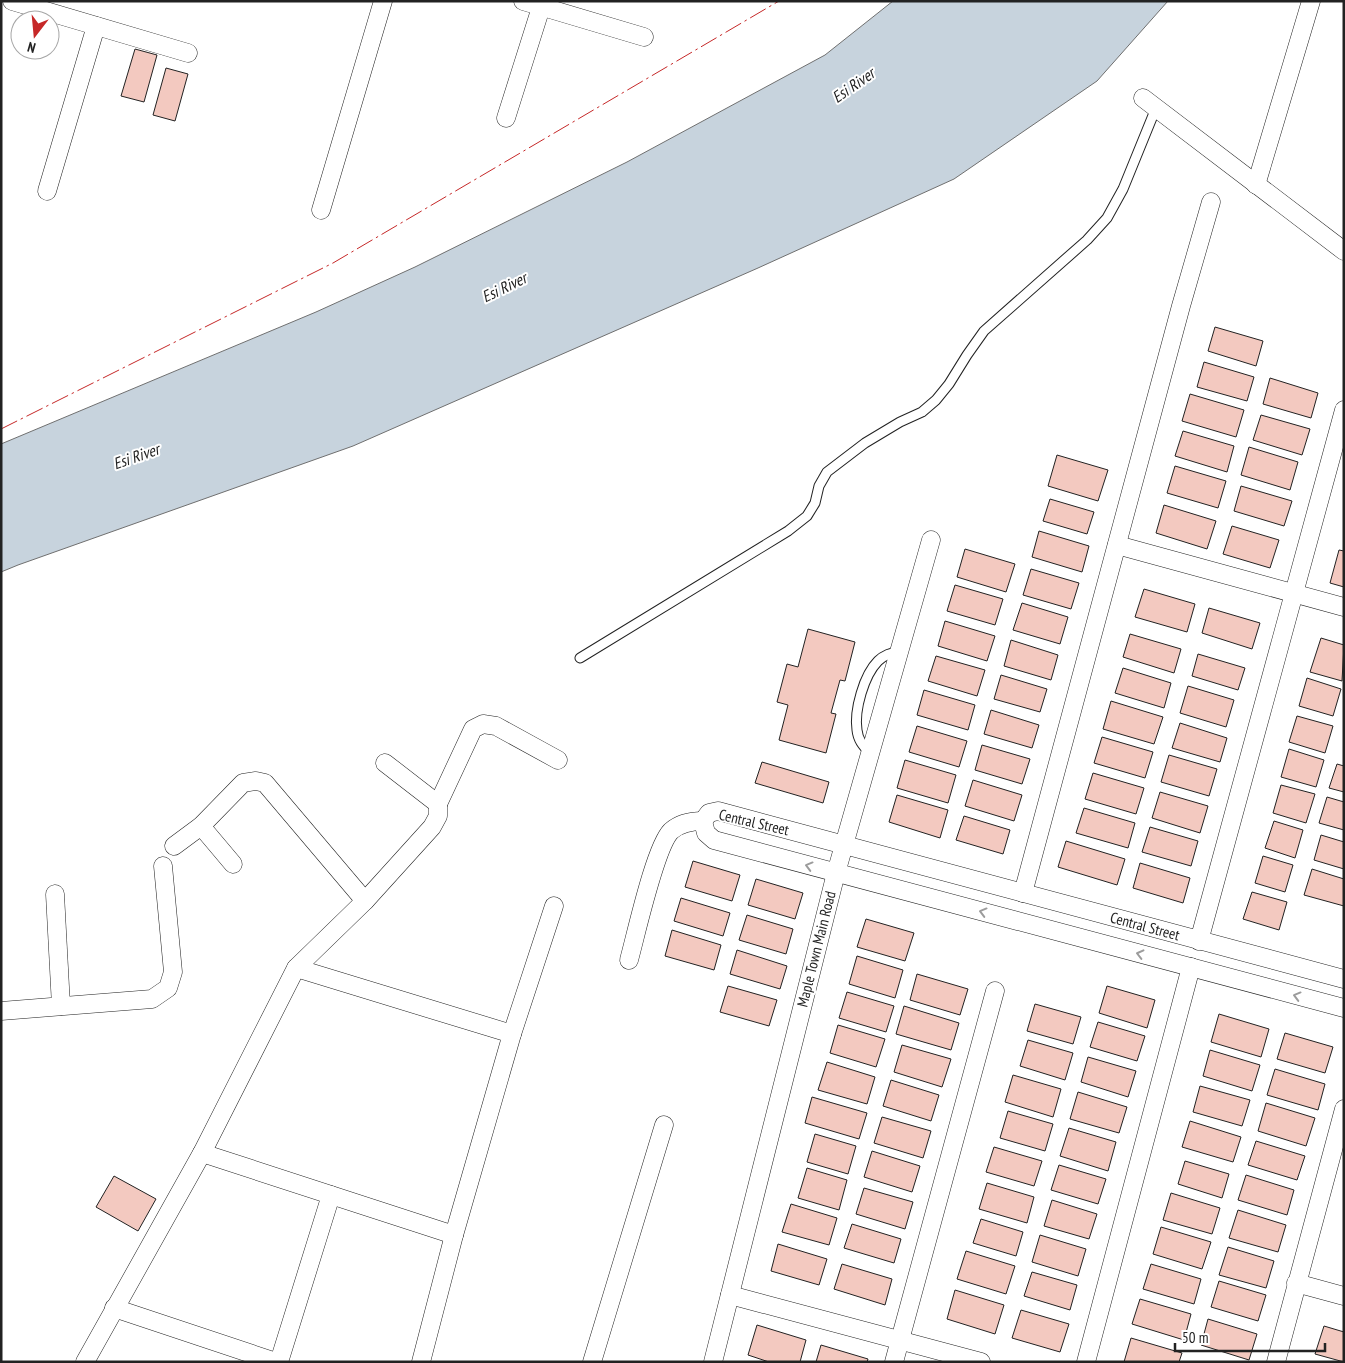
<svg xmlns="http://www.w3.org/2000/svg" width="1345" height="1363" font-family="'PT Sans Narrow',sans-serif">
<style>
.water{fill:#c7d3dd;stroke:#6f6f6f}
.building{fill:#f3c9c0;stroke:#222}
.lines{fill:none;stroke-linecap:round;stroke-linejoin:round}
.service-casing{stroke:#222;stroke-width:11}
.minor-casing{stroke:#222;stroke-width:19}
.service{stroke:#fff;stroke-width:9}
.minor{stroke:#fff;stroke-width:18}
.power{stroke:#c62828;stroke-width:1;stroke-dasharray:18 4 2.5 4;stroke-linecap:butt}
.oneway{stroke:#9c9c9c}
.labels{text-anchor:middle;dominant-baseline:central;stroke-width:4;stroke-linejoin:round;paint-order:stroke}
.street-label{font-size:15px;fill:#222;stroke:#fff}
.water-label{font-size:16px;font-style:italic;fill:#222;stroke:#fff}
</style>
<rect width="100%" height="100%" fill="#fff"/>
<polygon class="water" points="893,1 1168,1 1097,81 954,179 758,268 353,446 18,565 1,572 1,444 316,312 415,267 627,162 825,55"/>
<g class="building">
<polygon points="135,49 157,55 144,102 121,96"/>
<polygon points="166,68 188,74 175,121 153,115"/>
<polygon points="1215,327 1263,341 1256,366 1208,351"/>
<polygon points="1204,362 1254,377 1247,401 1197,387"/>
<polygon points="1270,378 1318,393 1311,418 1263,404"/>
<polygon points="1190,394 1244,410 1236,437 1182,421"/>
<polygon points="1261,415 1310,429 1302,455 1253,440"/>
<polygon points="1183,431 1234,446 1227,472 1175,456"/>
<polygon points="1249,447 1298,462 1290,490 1241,475"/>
<polygon points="1057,455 1108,470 1098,501 1048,486"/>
<polygon points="1175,466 1226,481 1218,508 1167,493"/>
<polygon points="1241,486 1292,501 1284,526 1234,511"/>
<polygon points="1050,499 1094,512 1087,534 1043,521"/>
<polygon points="1164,505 1216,521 1207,549 1156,533"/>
<polygon points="1232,526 1279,540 1270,568 1223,554"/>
<polygon points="1039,531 1089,546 1082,572 1032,557"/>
<polygon points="965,549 1015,564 1006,592 957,577"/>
<polygon points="1339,550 1344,551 1344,587 1330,583"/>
<polygon points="1031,569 1079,583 1071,609 1023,595"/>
<polygon points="955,585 1003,599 995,625 947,611"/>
<polygon points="1144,589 1195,604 1187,632 1135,617"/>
<polygon points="1022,603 1068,617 1060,644 1013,630"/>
<polygon points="1209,608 1260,623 1252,649 1202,633"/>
<polygon points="945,621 995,636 987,661 938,646"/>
<polygon points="808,629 855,642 845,681 840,680 831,713 836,714 826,753 779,740 788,705 777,702 787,664 798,667"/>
<polygon points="1130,634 1181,649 1174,673 1123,657"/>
<polygon points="1321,638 1344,645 1342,681 1310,672"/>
<polygon points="1011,640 1058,655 1051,680 1004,666"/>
<polygon points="1198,654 1245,668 1238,690 1192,676"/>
<polygon points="936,656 985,670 977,696 928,681"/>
<polygon points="1123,668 1171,683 1164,708 1115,693"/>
<polygon points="1001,675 1047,689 1040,712 994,699"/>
<polygon points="1307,678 1341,689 1333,716 1299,706"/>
<polygon points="1188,686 1234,700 1226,727 1180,713"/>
<polygon points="924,690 975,705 968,730 917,715"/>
<polygon points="1111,701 1163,717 1154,744 1103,729"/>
<polygon points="991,710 1039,725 1032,748 984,734"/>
<polygon points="1297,716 1333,726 1325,753 1289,742"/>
<polygon points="1180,723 1227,738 1220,762 1172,748"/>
<polygon points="917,726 967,741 959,767 909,752"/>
<polygon points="1102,737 1153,752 1145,778 1094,763"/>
<polygon points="982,745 1030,759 1022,784 975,770"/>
<polygon points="1289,749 1324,760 1316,787 1281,777"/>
<polygon points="1169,755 1217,769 1209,796 1161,782"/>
<polygon points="905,760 956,775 948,803 897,788"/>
<polygon points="762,762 829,782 823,803 755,783"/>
<polygon points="1337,764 1344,766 1344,792 1329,788"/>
<polygon points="1093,773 1144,788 1136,814 1085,799"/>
<polygon points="973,780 1022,795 1014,821 965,806"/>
<polygon points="1281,785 1315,794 1306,823 1273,813"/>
<polygon points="1160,792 1208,806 1200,833 1152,818"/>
<polygon points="897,795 948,810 940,838 889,822"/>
<polygon points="1327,797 1344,802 1344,830 1319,823"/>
<polygon points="1084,808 1135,823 1128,848 1076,833"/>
<polygon points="964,816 1010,830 1003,854 956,840"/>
<polygon points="1274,821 1303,830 1295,858 1265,848"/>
<polygon points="1150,827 1198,841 1191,866 1142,852"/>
<polygon points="1321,835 1344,842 1344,869 1314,860"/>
<polygon points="1066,841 1125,859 1117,885 1058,867"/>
<polygon points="1263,856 1293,865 1285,892 1255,883"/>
<polygon points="693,861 740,875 732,901 685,887"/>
<polygon points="1140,863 1190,878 1183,903 1133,888"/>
<polygon points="1312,869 1344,879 1344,906 1304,895"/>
<polygon points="756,879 803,893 795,919 748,905"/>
<polygon points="1252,892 1287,902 1279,930 1243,919"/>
<polygon points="681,898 730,913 723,936 674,921"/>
<polygon points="747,915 793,929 786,954 739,940"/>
<polygon points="866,919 914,933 905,961 857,947"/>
<polygon points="672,930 721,945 714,970 665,956"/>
<polygon points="737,950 787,966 780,989 730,974"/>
<polygon points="857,956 903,970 895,998 849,984"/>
<polygon points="917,974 968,989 960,1015 910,1000"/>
<polygon points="728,986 777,1000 769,1026 720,1012"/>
<polygon points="1107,986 1155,1000 1147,1028 1099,1013"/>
<polygon points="847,992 894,1006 886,1032 839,1018"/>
<polygon points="1035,1004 1081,1017 1073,1044 1027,1031"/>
<polygon points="904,1006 959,1023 951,1050 896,1034"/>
<polygon points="1219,1014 1269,1029 1261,1057 1211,1042"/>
<polygon points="1098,1022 1145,1036 1137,1061 1090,1047"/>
<polygon points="838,1025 885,1039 876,1067 830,1053"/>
<polygon points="1285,1033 1333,1047 1325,1073 1277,1059"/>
<polygon points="1028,1040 1073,1053 1065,1080 1020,1066"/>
<polygon points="902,1045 951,1059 942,1087 894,1072"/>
<polygon points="1210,1050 1260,1065 1252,1091 1203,1076"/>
<polygon points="1088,1057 1136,1071 1128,1097 1081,1082"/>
<polygon points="827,1062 875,1077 867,1104 818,1090"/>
<polygon points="1275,1069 1325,1084 1318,1110 1267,1095"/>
<polygon points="1013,1075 1061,1089 1053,1117 1005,1102"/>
<polygon points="891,1080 939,1095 931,1121 883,1106"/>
<polygon points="1200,1086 1250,1100 1242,1126 1193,1112"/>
<polygon points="1078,1092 1127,1107 1119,1133 1070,1119"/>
<polygon points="812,1097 867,1113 859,1139 805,1123"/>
<polygon points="1266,1103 1315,1118 1306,1146 1258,1131"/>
<polygon points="1008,1111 1053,1124 1045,1151 1000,1138"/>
<polygon points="882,1117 931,1131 923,1158 874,1143"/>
<polygon points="1190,1121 1241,1137 1233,1162 1182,1147"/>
<polygon points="1069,1128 1116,1142 1108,1171 1060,1156"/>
<polygon points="815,1134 856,1146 848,1174 807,1162"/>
<polygon points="1256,1141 1305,1156 1297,1180 1248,1165"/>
<polygon points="994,1147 1042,1161 1034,1186 986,1172"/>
<polygon points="872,1151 920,1166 912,1192 864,1177"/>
<polygon points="1185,1161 1229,1174 1222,1198 1178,1184"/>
<polygon points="1059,1165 1106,1179 1098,1204 1051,1190"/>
<polygon points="807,1168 847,1180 839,1210 798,1198"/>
<polygon points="1246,1175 1294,1190 1287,1215 1238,1200"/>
<polygon points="114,1176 156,1199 138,1231 96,1207"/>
<polygon points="987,1183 1034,1197 1027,1223 979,1209"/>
<polygon points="864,1188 913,1202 905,1229 856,1214"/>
<polygon points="1171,1193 1220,1208 1212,1234 1163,1220"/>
<polygon points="1052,1200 1097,1214 1089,1239 1044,1226"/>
<polygon points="791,1204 837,1218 829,1245 782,1232"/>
<polygon points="1238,1210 1286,1225 1278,1252 1229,1238"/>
<polygon points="981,1219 1023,1232 1016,1256 973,1243"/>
<polygon points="852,1224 901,1239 894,1263 844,1248"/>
<polygon points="1161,1227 1211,1242 1202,1269 1153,1254"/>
<polygon points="1040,1235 1086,1249 1078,1276 1032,1262"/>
<polygon points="778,1244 827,1259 819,1285 771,1271"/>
<polygon points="1228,1247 1274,1261 1266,1288 1219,1275"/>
<polygon points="966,1251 1015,1266 1006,1294 957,1279"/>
<polygon points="842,1264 892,1279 885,1305 834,1289"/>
<polygon points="1151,1264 1201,1279 1194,1304 1143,1289"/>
<polygon points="1032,1272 1077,1285 1070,1310 1024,1296"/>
<polygon points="1219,1281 1266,1295 1258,1321 1211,1307"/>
<polygon points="955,1290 1004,1305 995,1334 947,1319"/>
<polygon points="1140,1299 1191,1314 1184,1340 1132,1324"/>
<polygon points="1021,1310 1069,1324 1060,1352 1012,1338"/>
<polygon points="1208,1319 1257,1334 1249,1360 1201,1345"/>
<polygon points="757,1325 806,1340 800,1362 769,1362 748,1355"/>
<polygon points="1324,1326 1344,1332 1344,1362 1315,1354"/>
<polygon points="1131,1338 1182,1353 1179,1362 1124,1362"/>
<polygon points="821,1345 868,1359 867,1362 816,1362"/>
</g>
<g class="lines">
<g class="service-casing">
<g id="service">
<polyline points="580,658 788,531 807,516 815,503 819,486 827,472 865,443 900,422 922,412 936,400 949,384 967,355 984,331 1087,240 1107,218 1123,189 1156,108"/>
<path d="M870 753C863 746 858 740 857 730 854 710 864 675 878 661 884 655 891 653 899 651"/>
</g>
</g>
<g class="minor-casing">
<g id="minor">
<polyline points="12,1 188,53"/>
<polyline points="523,1 644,37"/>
<polyline points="1143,98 1344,251"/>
<polyline points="506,118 543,1"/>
<polyline points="1256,185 1311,1"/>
<polyline points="47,191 96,26"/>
<polyline points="321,210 383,1"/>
<polyline points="1117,545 1344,607"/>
<polyline points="438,804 473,729 483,724 496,726 558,760"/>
<polyline points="201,826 233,864"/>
<polyline points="174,846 201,826 243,783 256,781 265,783 365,901"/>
<polyline points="1023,893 1181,306 1211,202"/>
<polyline points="55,894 61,1006"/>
<polyline points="1199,941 1344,410"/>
<path d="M629 960C636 935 655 847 671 831 680 823 692 821 703 821"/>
<polyline points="296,968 365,901 432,827 438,816 438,804 385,763"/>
<polyline points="1344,979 718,811 709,813 703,821 706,833 714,840 1344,1008"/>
<polyline points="1,1011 152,999 168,988 173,972 163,866"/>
<polyline points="512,1034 554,906"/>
<polyline points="202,1153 454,1235"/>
<polyline points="1296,1283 1344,1296"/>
<polyline points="730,1295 981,1362"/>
<polyline points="114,1308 276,1362"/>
<polyline points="85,1362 202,1153 296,968 512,1034 454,1235 421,1362"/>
<polyline points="279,1362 331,1195"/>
<polyline points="592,1362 664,1125"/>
<polyline points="713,1362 836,873 931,540"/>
<polyline points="894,1362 995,991"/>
<polyline points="1086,1362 1191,967"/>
<polyline points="1276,1362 1344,1109"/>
</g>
</g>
<use href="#service" class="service"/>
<use href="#minor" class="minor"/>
<polyline class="power" points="1,429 333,263 779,1"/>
</g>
<defs><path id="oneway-chevron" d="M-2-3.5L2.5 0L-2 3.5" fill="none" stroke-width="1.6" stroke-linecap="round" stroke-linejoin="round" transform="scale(1.25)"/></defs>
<g class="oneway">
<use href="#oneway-chevron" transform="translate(809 866) rotate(-165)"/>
<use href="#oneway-chevron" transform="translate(983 912) rotate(-165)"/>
<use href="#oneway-chevron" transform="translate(1140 954) rotate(-166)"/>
<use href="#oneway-chevron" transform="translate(1297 996) rotate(-165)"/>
</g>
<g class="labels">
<g class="street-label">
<text transform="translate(754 822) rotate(13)">Central Street</text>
<text transform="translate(1145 926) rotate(15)">Central Street</text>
<text transform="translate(816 949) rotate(-76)">Maple Town Main Road</text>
</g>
<g class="water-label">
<text transform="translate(853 85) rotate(-35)">Esi River</text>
<text transform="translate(504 287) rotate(-26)">Esi River</text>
<text transform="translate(136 456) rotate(-19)">Esi River</text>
</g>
</g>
<rect width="1345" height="1363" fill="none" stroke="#222222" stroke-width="5"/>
<g transform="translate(35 35) rotate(196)"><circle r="24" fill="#ffffff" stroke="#a7a7a7"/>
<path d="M0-4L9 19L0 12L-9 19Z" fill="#c62828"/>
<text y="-8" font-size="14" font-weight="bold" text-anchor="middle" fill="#222222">N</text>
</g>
<path d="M1175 1343v8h150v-8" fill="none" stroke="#222222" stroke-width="2.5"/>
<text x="1182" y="1343" font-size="15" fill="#222222" stroke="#ffffff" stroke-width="4" paint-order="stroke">50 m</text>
</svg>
